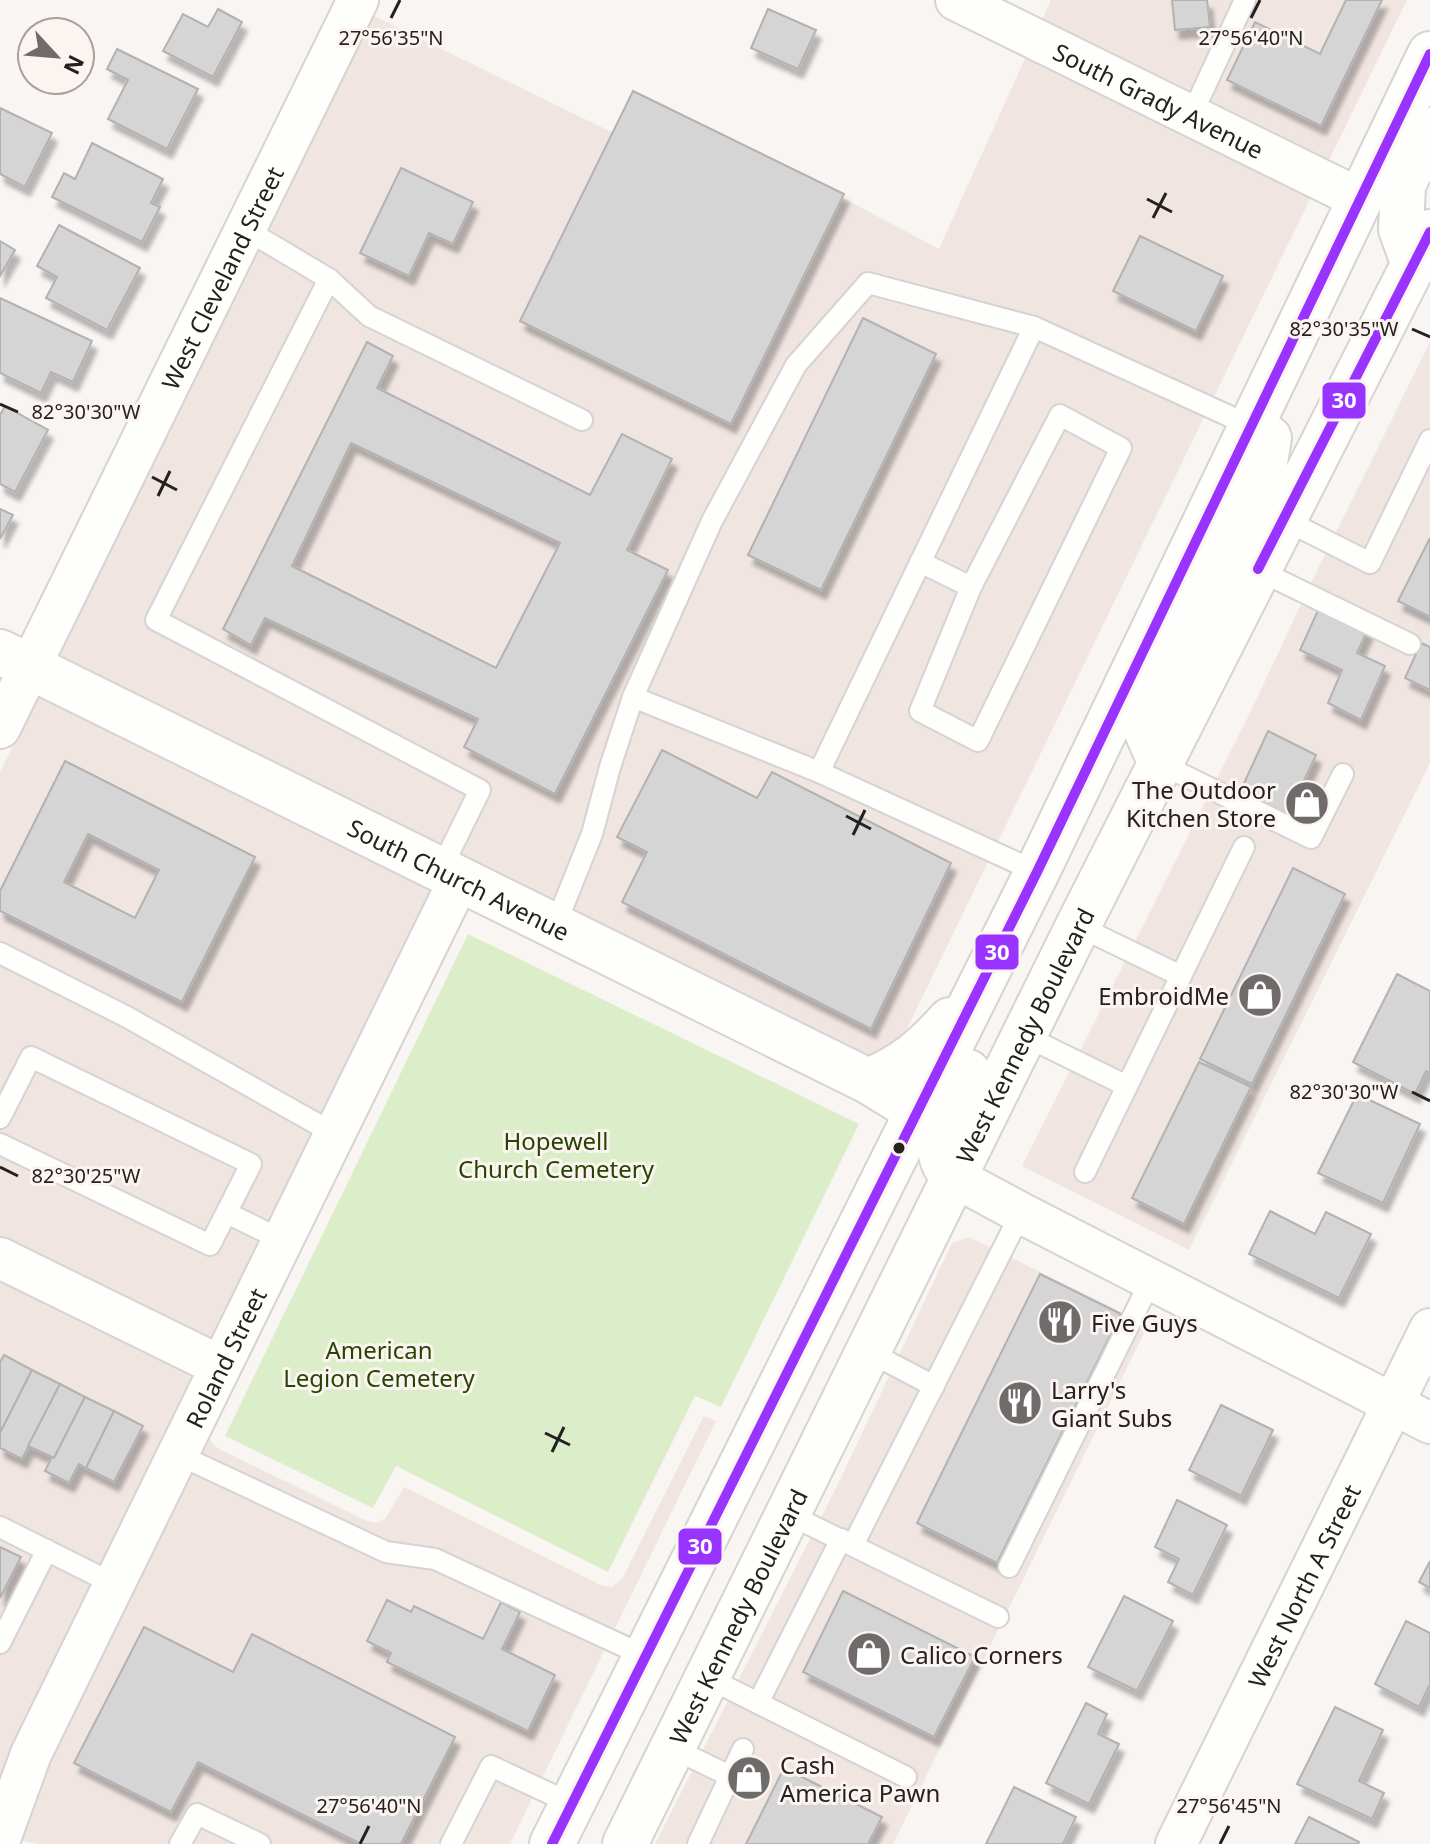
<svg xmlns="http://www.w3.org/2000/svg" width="1430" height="1844" font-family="'Noto Sans',sans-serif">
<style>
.built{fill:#f0e5e1}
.green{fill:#dbedc9}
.building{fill:#d6d5d5;stroke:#b3b1b2;stroke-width:2;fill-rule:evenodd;filter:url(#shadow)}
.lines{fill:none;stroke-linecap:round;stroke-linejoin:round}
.lane-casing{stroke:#d6d3d1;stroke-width:24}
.street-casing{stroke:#d6d3d1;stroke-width:44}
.secondary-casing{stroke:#d6d3d1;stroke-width:48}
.primary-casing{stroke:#d6d3d1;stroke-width:48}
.lane{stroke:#fefefd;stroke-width:20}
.street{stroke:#fefefd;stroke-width:40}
.secondary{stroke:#fefefd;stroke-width:44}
.primary{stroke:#fefefd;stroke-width:44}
.bus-1-casing{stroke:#fcf4f0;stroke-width:16}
.bus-1{stroke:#93f;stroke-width:10}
.ticks{fill:none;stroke:#242120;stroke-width:3}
.bus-dot{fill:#242120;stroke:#fcf4f0;stroke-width:3}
.labels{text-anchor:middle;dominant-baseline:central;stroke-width:6;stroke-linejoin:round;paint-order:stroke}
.street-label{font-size:24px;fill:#242120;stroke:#fcf4f0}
.poi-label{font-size:24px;fill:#242120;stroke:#fcf4f0;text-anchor:start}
.park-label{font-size:24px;fill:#264500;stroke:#fcf4f0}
.ticks-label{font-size:20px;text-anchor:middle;fill:#242120;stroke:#fcf4f0;stroke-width:6;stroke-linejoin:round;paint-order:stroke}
.line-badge{stroke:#fcf4f0;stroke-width:3}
.badge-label{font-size:22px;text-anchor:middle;font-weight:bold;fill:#fff}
</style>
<defs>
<filter id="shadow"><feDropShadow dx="5" dy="9" stdDeviation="2" flood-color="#0004"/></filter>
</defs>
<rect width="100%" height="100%" fill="#f9f5f3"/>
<g class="built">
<polygon points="1051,0 1407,0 1327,164 1041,22"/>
<polygon points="372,15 689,170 706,125 939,249 1027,54 1312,195 900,1043 867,1062 55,660"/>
<polygon points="1430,342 1430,763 1189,1250 1022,1166 1249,715 1311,583"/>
<polygon points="40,691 435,885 210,1342 0,1239 0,772"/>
<polygon points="969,1237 1148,1325 893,1844 655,1844 838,1484 952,1243"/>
<polygon points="0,1277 195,1373 13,1746 0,1782"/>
<polygon points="704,1416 716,1421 510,1844 38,1844 20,1840 49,1762 209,1434 211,1442 219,1449 367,1521 377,1523 385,1519 404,1487 601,1585 611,1587 622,1579"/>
</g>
<polygon class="green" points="468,934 859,1124 721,1407 695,1396 608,1572 396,1466 373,1508 225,1436"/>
<g class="building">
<polygon points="1172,0 1207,0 1210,27 1175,30"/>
<polygon points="1346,0 1382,0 1321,126 1227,80 1255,22 1320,54"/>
<polygon points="218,9 242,22 213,77 163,51 183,14 208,27"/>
<polygon points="768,9 816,30 798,69 751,48"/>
<polygon points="117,49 198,89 167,149 108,119 128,80 107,69"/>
<polygon points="633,91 844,194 731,424 520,321"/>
<polygon points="0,108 52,133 25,187 0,174"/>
<polygon points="92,143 163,179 151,203 160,207 142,242 52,197 64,173 75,179"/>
<polygon points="401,168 473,202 453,244 429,233 409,276 360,253"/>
<polygon points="59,225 140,268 107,330 46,298 57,277 37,266"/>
<polygon points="1140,236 1223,276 1196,331 1113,291"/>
<polygon points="0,241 15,250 0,276"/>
<polygon points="0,298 92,341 73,382 51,372 41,393 0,373"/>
<polygon points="863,318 936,354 821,590 748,555"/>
<path d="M367 342 393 356 377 388 590 495 622 434 672 459 627 550 668 570 555 794 464 747 478 719 265 618 251 645 223 629ZM351 443 560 543 496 668 292 566Z"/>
<polygon points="5,406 48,430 15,492 0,484 0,415"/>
<polygon points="0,509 13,515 0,539"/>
<polygon points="1430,538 1430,617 1398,601"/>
<polygon points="1320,606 1368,629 1357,653 1385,666 1361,720 1328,703 1342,670 1300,650"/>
<polygon points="1421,643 1430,647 1430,690 1405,678"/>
<polygon points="1268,731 1316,755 1288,815 1240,792"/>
<polygon points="662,750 757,798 772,772 951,863 871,1029 622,902 647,852 617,837"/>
<path d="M65 761 255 857 182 1002 0 911V891ZM88 834 159 870 135 918 64 882Z"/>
<polygon points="1293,868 1345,894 1252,1084 1200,1059"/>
<polygon points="1397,974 1430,991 1430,1073 1426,1071 1415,1094 1353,1062"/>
<polygon points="1199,1062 1251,1087 1184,1224 1132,1198"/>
<polygon points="1357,1094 1420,1124 1383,1203 1318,1173"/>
<polygon points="1270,1211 1315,1234 1326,1212 1371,1234 1339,1298 1249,1254"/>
<polygon points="1040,1274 1121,1314 997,1563 917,1523"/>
<polygon points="4,1355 32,1370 0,1433 0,1362"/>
<polygon points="32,1370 60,1384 22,1459 0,1448 0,1433"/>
<polygon points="60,1384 85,1397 54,1458 28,1446"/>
<polygon points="85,1397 114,1411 86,1468 79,1464 69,1483 45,1471 52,1457 54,1458"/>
<polygon points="1221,1405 1273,1430 1241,1496 1189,1470"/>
<polygon points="114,1411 143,1426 114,1482 86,1468"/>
<polygon points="1177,1500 1227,1525 1193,1595 1168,1582 1179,1559 1155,1547"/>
<polygon points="0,1547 21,1557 0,1598"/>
<polygon points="1430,1561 1430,1588 1419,1582"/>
<polygon points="843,1591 975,1657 934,1737 803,1672"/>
<polygon points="1124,1596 1173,1621 1137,1691 1088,1667"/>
<polygon points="387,1600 411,1612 414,1606 483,1639 501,1602 520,1612 502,1649 555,1675 528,1731 387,1662 391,1653 367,1641"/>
<polygon points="1406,1621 1430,1633 1430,1684 1419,1707 1375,1684"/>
<polygon points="144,1627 233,1672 252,1634 455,1737 401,1844 361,1844 198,1762 171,1812 74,1763"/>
<polygon points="1086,1703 1107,1714 1098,1734 1119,1744 1089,1804 1046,1783"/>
<polygon points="1335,1707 1383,1730 1359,1781 1384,1793 1372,1819 1297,1784"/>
<polygon points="784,1768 882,1817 868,1844 746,1844"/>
<polygon points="1014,1787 1076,1817 1063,1844 986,1844"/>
<polygon points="1309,1817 1359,1842 1358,1844 1295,1844"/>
</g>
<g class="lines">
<g class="lane-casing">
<g id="lane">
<polyline points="1191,116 1245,0"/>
<polyline points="245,229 329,279 369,316 582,420"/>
<polyline points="329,279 156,620 480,790 441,869"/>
<polyline points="1283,519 1370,563 1430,440"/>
<polyline points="920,562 971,587 1060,415 1121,448 978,741 920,711 971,587"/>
<polyline points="1258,570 1410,644"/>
<polyline points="1161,764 1311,838 1343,774"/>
<polyline points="819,772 633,697 712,521 796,365 868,283 1034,327"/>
<polyline points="1037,872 819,772 1034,327 1251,426"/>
<polyline points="555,926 592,834 610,767 633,697"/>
<polyline points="1078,926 1181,976"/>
<polyline points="0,953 127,1017 335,1134"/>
<polyline points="1025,1036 1127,1086"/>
<polyline points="0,1118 31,1057 251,1164 210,1245 0,1144"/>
<polyline points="1085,1172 1244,847"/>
<polyline points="227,1213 282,1240"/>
<polyline points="869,1352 934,1386"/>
<polyline points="177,1454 386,1552 435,1559 645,1656"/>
<polyline points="788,1514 998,1617"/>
<polyline points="0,1527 114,1584"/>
<polyline points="853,1545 1021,1213"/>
<polyline points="1009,1567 1151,1280"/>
<polyline points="0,1643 47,1550"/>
<polyline points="706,1677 906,1777"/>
<polyline points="758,1703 841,1539"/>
<polyline points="672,1748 730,1776"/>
<polyline points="180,1844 197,1814 260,1844"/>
<polyline points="451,1844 491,1766 572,1804"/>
<polyline points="698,1844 743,1749"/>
</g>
</g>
<g class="street-casing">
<g id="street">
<path id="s1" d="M956 0 1360 199"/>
<path id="s2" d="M0 728 358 0"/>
<polyline points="956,1178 1021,1213 1430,1423"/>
<polyline points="0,1258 220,1366"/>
<path id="s3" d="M0 1839 31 1754 460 878"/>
<path id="s4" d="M1176 1844 1430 1329"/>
</g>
</g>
<g class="secondary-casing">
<g id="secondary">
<path id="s5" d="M0 652 868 1081 917 1111"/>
</g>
</g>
<g class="primary-casing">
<g id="primary">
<polyline points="1414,265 1401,229 1403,185 1430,130"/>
<polyline points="1161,764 1144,725 1263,475 1269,438 1251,426"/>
<path d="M868 1081C904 1066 923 1050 950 1020"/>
<path d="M956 1178C921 1151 954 1102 968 1072"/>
<polyline points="552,1844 1037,872 1430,54"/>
<path id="s6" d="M625 1844 1078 926 1430 232"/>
</g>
</g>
<use href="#lane" class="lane"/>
<use href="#street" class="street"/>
<use href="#secondary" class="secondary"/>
<use href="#primary" class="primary"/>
<g class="bus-1-casing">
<g id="bus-1">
<polyline points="1258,569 1430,232"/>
<polyline points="552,1844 1037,872 1430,54"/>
</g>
</g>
<use href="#bus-1" class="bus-1"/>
</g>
<path class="ticks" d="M391 18 400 0M1251 18 1260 0M1147 199 1172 212M1153 218 1166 193M1412 329 1430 337M0 404 18 412M152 477 177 490M158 496 170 471M846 816 871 829M853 835 865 810M1412 1092 1430 1101M0 1167 18 1176M545 1433 570 1445M552 1452 564 1427M360 1844 369 1826M1220 1844 1229 1826"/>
<defs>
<g id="shop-disc" transform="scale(2.3)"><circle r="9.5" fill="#6f6b6a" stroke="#fcf4f0"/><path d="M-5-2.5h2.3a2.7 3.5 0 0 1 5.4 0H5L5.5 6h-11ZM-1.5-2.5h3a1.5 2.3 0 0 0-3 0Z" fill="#fff"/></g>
<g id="restaurant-disc" transform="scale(2.3)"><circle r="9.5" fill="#6f6b6a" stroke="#fcf4f0"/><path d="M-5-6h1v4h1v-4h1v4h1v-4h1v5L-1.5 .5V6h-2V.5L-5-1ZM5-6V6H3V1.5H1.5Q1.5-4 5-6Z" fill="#fff"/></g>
</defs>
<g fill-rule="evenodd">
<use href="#shop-disc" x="1307" y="803"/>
<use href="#shop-disc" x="1260" y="995"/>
<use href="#restaurant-disc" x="1060" y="1322"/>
<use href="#restaurant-disc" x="1020" y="1403"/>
<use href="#shop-disc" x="869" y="1654"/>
<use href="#shop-disc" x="749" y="1778"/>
</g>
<circle class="bus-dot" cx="899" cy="1148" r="7"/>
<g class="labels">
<g class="street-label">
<text stroke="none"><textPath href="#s1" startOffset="226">South Grady Avenue</textPath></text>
<text stroke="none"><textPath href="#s2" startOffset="502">West Cleveland Street</textPath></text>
<text stroke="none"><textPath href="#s5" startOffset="512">South Church Avenue</textPath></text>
<text stroke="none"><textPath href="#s6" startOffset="902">West Kennedy Boulevard</textPath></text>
<text stroke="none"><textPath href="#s3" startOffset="532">Roland Street</textPath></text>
<text stroke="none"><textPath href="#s4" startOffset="288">West North A Street</textPath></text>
<text stroke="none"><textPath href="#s6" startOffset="254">West Kennedy Boulevard</textPath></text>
</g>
<g class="poi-label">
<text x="1276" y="789" text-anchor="end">The Outdoor<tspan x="1276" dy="28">Kitchen Store</tspan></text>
<text x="1229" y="995" text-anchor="end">EmbroidMe</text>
<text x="1091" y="1322">Five Guys</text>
<text x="1051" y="1389">Larry's<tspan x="1051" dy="28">Giant Subs</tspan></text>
<text x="900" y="1654">Calico Corners</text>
<text x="780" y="1764">Cash<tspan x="780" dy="28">America Pawn</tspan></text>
</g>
<g class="park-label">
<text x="556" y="1140">Hopewell<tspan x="556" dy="28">Church Cemetery</tspan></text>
<text x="379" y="1349">American<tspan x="379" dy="28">Legion Cemetery</tspan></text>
</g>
</g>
<g class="ticks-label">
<text x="1251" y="45">27°56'40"N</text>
<text x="391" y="45">27°56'35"N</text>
<text x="1344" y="336">82°30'35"W</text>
<text x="86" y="419">82°30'30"W</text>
<text x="1344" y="1099">82°30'30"W</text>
<text x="86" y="1183">82°30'25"W</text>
<text x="369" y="1813">27°56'40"N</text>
<text x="1229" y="1813">27°56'45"N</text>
</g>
<g class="line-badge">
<rect x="1321" y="381" width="46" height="39" rx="8" fill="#93f"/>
<rect x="974" y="933" width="46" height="38" rx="8" fill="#93f"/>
<rect x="677" y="1527" width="46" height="39" rx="8" fill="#93f"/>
</g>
<g class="badge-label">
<text x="1344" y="408">30</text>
<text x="997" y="960">30</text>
<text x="700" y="1554">30</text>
</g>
<g transform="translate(56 56) rotate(116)"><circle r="38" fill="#fcf4f0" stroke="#a6a09d" stroke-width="2"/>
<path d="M0-6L14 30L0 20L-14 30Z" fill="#6f6b6a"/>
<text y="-12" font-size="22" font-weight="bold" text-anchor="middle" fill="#242120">N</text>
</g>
</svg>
